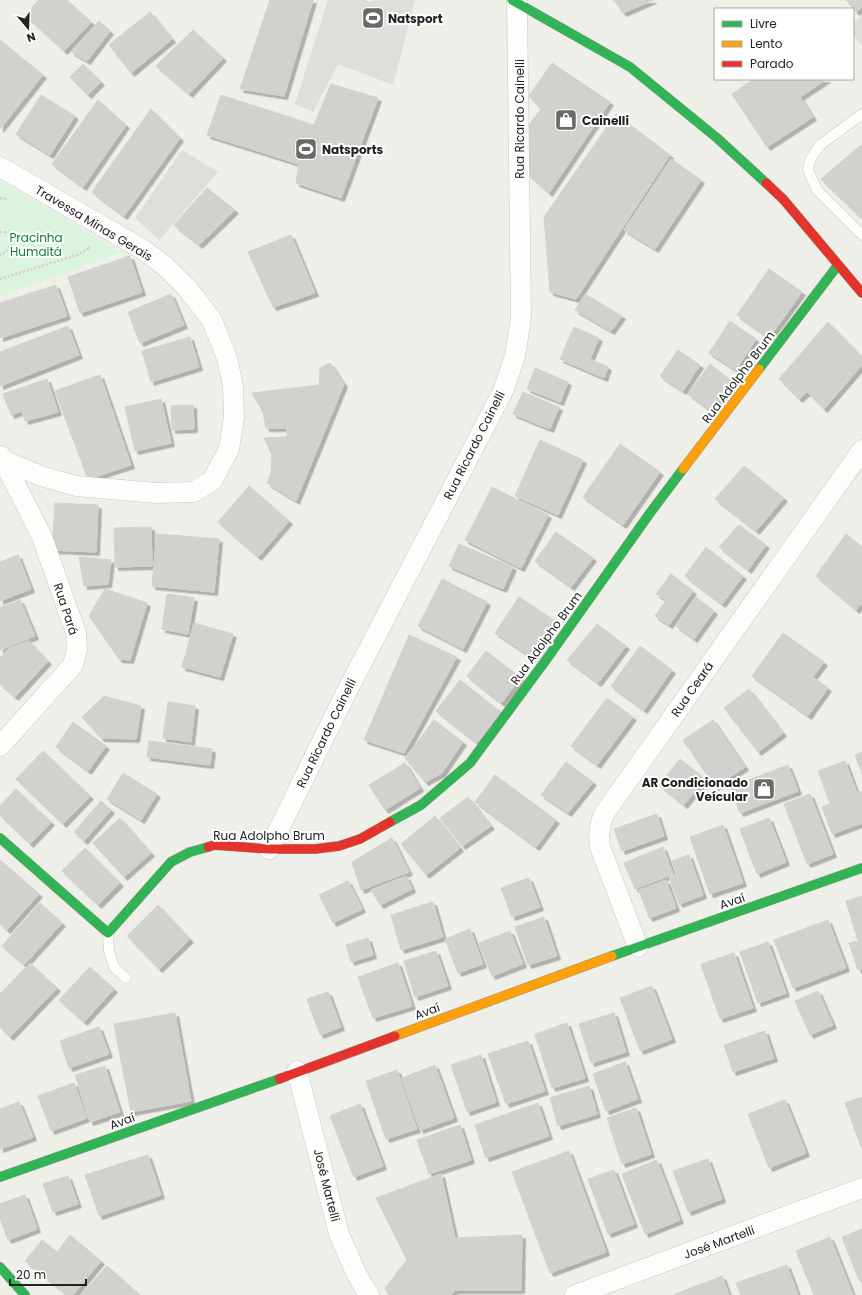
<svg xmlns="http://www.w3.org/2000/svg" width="862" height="1295" font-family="Poppins,sans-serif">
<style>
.residential{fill:#dededb}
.park{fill:#daf4e0}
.building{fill:#d2d1cd;stroke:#d2d1cb;filter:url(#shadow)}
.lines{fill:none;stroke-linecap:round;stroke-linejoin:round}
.lane-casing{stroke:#c6c6c4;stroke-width:11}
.street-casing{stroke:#c6c6c4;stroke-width:21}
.fast-casing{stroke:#929982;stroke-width:10}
.slow-casing{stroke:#929982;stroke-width:10}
.jam-casing{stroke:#929982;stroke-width:10}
.path{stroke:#d7ceca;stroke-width:2.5;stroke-dasharray:2 2;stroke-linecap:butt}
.lane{stroke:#fdfdfc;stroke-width:10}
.street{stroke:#fdfdfc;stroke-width:20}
.fast{stroke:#30b455;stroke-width:9}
.slow{stroke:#ff9f0a;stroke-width:9}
.jam{stroke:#e5322d;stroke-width:9}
.labels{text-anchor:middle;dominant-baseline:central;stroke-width:4;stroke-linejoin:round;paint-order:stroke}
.poi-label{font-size:12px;font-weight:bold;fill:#212121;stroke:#fff;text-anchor:start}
.street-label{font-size:12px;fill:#212121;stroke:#fff}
.park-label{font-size:12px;fill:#117d33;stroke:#fff}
</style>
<defs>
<filter id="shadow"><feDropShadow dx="3.5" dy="3.5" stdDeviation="0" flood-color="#0004"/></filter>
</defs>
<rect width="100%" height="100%" fill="#efefea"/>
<g class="residential">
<polygon points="328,0 365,0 372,2 373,0 415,0 393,85 338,64 313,112 295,104"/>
<polygon points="862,16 862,46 853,34 853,23"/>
<polygon points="182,150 218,172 159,240 135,218"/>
</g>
<polygon class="park" points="0,182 64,218 120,253 0,296"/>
<g class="building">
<polygon points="39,0 67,0 91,22 64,51 25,15"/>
<polygon points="270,0 313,0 284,96 240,89"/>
<polygon points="614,0 653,0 623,13"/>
<polygon points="846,0 862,0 862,7 856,12"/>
<polygon points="150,12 172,39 131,73 109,45"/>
<polygon points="99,21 110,31 87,61 71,52"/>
<polygon points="193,30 223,58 189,94 156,66"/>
<polygon points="0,40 43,75 0,129"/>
<polygon points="552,63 610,102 549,193 524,171 525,130 541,109 529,96"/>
<polygon points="83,64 101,82 88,95 70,77"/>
<polygon points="754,79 827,79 800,97 813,117 767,147 732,94"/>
<polygon points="331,84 378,98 341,198 296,183 299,164 207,135 221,95 314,125"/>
<polygon points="41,95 75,116 50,155 16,134"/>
<polygon points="98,100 126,125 83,187 52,164"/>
<polygon points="151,109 180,138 124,216 92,192"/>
<polygon points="616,114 670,155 576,299 550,292 544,217"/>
<polygon points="862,144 862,219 821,179"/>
<polygon points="671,159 701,180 655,249 624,230"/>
<polygon points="207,188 235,210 199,245 174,225"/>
<polygon points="291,235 315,293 273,307 248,252"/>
<polygon points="130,256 142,292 80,313 68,277"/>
<polygon points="769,269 802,292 769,338 737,315"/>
<polygon points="56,285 67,316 0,338 0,303"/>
<polygon points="171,294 184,325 140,343 128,312"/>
<polygon points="585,294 622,316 611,331 575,310"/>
<polygon points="730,321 756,339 736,370 709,353"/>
<polygon points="828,322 862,357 862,365 824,409 807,392 799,399 779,379"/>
<polygon points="68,326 79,355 0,386 0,352"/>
<polygon points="574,327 599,338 590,359 608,367 604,378 560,359"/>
<polygon points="190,337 199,367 151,382 142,351"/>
<polygon points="678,350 700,365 683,391 660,376"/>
<polygon points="330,363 344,384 296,501 267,483 271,473 272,455 264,438 287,437 287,428 266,428 263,412 252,393 319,385 320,368"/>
<polygon points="710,364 733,382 711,411 688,394"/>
<polygon points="535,368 568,382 560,402 527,389"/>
<polygon points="100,375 131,465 88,479 55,391"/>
<polygon points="47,379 58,412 25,421 22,411 11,415 3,394"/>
<polygon points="523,392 559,407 550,429 513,414"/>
<polygon points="161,399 171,443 135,451 125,407"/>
<polygon points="193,405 194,429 172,430 171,406"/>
<polygon points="540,440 583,460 558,515 515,496"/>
<polygon points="620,444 660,472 623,525 583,497"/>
<polygon points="744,466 784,498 756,531 715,499"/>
<polygon points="249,486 289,521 258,557 218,522"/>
<polygon points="492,487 548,515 521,568 465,540"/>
<polygon points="55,503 98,505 96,552 52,550"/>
<polygon points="739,525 766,545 748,570 719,547"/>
<polygon points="151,527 152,566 115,567 114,528"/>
<polygon points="556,532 593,558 571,587 535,561"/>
<polygon points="157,534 219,539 214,592 152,586"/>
<polygon points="846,534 862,547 862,603 856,610 816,576"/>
<polygon points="459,544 513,567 503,589 449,566"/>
<polygon points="706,547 743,576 722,604 685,576"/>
<polygon points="18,555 31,589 0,601 0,562"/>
<polygon points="79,557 111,560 108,584 84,586"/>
<polygon points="671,574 693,591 669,625 655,616 666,600 656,594"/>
<polygon points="442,579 487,602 463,649 418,626"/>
<polygon points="105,589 147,603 130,660 119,659 89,616"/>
<polygon points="167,594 194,598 188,634 162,629"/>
<polygon points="519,597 557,622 533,658 495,633"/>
<polygon points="696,597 714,611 694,639 676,626"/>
<polygon points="20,600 35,636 0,650 0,608"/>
<polygon points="194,623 233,634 220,677 182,667"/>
<polygon points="597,624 626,646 598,683 567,660"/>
<polygon points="783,633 824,662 813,677 828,688 808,716 752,676"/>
<polygon points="409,635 457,657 404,753 364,740"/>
<polygon points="29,641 48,661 15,697 0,684 0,658 8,649"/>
<polygon points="640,646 672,670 644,710 611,686"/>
<polygon points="486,651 521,678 501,703 467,676"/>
<polygon points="460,680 501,712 477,743 436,711"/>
<polygon points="749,689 783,733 758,752 724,708"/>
<polygon points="104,696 141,706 136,739 101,738 82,717"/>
<polygon points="607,698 633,717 597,765 571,746"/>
<polygon points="168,702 195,706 191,742 163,738"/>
<polygon points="434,720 463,742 442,773 425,782 405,758"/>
<polygon points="713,720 745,767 715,787 683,740"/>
<polygon points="73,722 106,746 88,771 56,747"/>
<polygon points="149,741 212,749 210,765 147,757"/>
<polygon points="43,751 90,796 63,824 16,779"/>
<polygon points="862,752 862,774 855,755"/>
<polygon points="680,759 705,779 684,805 659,785"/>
<polygon points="845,761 857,793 862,791 862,823 832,834 822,807 830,804 818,771"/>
<polygon points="566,762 593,782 568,813 541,795"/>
<polygon points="405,763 420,788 385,810 369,785"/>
<polygon points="788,765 798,791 740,813 730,787"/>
<polygon points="123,773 157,794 141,820 107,799"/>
<polygon points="495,775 556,820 536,847 475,802"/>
<polygon points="16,789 51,822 30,844 0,815 0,806"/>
<polygon points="810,794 833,854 807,864 784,804"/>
<polygon points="468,797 491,826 462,846 440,818"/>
<polygon points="101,801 111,810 84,841 74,832"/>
<polygon points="657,814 664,836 622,851 614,829"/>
<polygon points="435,816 460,848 426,875 401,844"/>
<polygon points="120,818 151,853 124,877 93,843"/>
<polygon points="769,818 786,862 757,874 740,829"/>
<polygon points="723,825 743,883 710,894 690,837"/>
<polygon points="392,838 409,872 361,890 352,862"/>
<polygon points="663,847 673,874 635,889 624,863"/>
<polygon points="85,848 120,883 98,905 62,871"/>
<polygon points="689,855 703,895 679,904 669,877 677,874 672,861"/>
<polygon points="0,860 39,894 7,930 0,924"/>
<polygon points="406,876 412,889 380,905 371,890"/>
<polygon points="529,878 540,907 512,917 501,888"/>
<polygon points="666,880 676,908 649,918 639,890"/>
<polygon points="348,881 362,909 333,923 319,895"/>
<polygon points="862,896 862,969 858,970 849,943 858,941 846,901"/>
<polygon points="433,902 443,937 401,950 391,915"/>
<polygon points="40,903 62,923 24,965 2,946"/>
<polygon points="158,905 190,939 159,969 127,936"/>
<polygon points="544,917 557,956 528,965 515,927"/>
<polygon points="828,920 846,968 793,988 774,940"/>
<polygon points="470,929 483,964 458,973 445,939"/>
<polygon points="510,931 523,964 492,976 479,943"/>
<polygon points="368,938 373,955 351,962 346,945"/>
<polygon points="768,942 786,993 758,1003 740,952"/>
<polygon points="436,951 448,986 415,997 404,961"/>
<polygon points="734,953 753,1008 720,1019 701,964"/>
<polygon points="30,963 57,988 10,1037 0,1027 0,994"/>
<polygon points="398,963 412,1006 373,1018 358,977"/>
<polygon points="90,967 114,989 84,1022 59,1000"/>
<polygon points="652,986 672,1039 640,1051 620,998"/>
<polygon points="818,991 833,1025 810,1035 795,1001"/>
<polygon points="328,992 341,1027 320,1035 307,999"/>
<polygon points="175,1013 191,1101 131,1112 114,1024"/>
<polygon points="614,1013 626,1052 591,1063 579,1024"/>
<polygon points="567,1023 585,1078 552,1088 535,1034"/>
<polygon points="99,1027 109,1054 69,1068 60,1041"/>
<polygon points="765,1031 774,1058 733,1072 724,1045"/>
<polygon points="528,1041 545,1091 506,1104 488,1054"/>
<polygon points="481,1055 496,1102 467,1112 451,1065"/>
<polygon points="625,1062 638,1099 606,1111 593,1074"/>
<polygon points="435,1065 454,1118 420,1130 402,1078"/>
<polygon points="105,1066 120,1112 90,1122 75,1075"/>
<polygon points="397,1070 417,1129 386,1139 366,1081"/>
<polygon points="74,1083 87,1118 51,1131 38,1096"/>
<polygon points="589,1086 597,1114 558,1126 550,1098"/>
<polygon points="862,1097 862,1149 845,1103"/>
<polygon points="785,1100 806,1153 769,1168 748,1114"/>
<polygon points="19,1102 33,1137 0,1149 0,1109"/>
<polygon points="538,1103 549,1136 486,1158 475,1125"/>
<polygon points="360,1104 383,1166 354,1177 330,1116"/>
<polygon points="636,1108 651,1154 622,1164 607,1118"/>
<polygon points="460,1125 471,1160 429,1174 417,1140"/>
<polygon points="569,1151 606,1252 550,1273 512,1172"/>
<polygon points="148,1155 161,1195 99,1216 85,1175"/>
<polygon points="708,1159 722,1199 688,1212 673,1171"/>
<polygon points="657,1160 680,1220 645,1234 622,1174"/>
<polygon points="614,1170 634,1224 608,1234 588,1179"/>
<polygon points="441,1174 455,1238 522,1235 521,1290 455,1290 451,1295 389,1295 385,1288 407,1260 376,1198"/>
<polygon points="68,1176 78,1204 53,1212 43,1184"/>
<polygon points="25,1195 37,1229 8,1240 0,1218 0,1204"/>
<polygon points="862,1229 862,1279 859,1280 842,1237"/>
<polygon points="70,1235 101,1261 73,1295 67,1295 25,1261 42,1240 57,1252"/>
<polygon points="830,1237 853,1295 814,1295 796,1251"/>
<polygon points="787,1265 798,1295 741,1295 736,1283"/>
<polygon points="107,1266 140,1295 81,1295"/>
<polygon points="722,1276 729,1295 673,1295"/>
</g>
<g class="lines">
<g class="lane-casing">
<g id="lane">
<polyline points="862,114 820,145 810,160 808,170 817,190 862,235"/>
<polyline points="108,933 109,951 114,967 126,978"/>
</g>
</g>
<g class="street-casing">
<g id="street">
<polyline points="0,167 142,249 165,266 187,288 212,320 227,358 233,386 234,417 229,449 212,481 193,492 156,493 76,486 41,476 2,460"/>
<polyline points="0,746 73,665 77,650 76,633 42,537 1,456"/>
<polyline points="269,849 346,693 503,391 515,356 521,318 517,2"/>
<path d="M638 947 600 847C598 835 599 826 604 814L862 450"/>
<polyline points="297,1071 339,1234 357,1275 369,1295"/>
<polyline points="575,1295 862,1188"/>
</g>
</g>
<g class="fast-casing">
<g id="fast">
<polyline points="512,0 630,67 717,138 766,183"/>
<polyline points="759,369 838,265"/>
<polyline points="390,822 421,805 470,763 546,660 650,513 683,469"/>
<polyline points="0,838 108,933 171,862 190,852 208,847"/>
<polyline points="612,956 862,868"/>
<polyline points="0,1177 279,1079"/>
<polyline points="0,1267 25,1295"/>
</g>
</g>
<g class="slow-casing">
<g id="slow">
<polyline points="683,469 759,369"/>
<polyline points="395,1036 612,956"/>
</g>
</g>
<g class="jam-casing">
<g id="jam">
<polyline points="766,183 783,199 862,293"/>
<polyline points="208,847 214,845 269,849 315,849 339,846 360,839 390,822"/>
<polyline points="279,1079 395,1036"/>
</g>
</g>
<g class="path">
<polyline points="0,198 6,199"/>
<polyline points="0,232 9,232 11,244 6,252 0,255"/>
<polyline points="0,279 77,255 90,248 88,247"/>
</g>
<use href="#lane" class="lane"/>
<use href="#street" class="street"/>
<use href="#fast" class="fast"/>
<use href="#slow" class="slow"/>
<use href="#jam" class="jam"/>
</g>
<defs>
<g id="stadium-square" transform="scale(1.15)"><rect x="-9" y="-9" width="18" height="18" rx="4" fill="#696967" stroke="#fff"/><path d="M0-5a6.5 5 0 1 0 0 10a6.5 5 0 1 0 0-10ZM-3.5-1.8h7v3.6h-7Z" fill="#fff"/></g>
<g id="shop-square" transform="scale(1.15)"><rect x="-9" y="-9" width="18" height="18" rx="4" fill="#696967" stroke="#fff"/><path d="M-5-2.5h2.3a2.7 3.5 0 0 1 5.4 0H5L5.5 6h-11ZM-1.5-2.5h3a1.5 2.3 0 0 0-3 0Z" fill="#fff"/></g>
</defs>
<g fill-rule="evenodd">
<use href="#stadium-square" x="373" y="18"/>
<use href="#shop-square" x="566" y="120"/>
<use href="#stadium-square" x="306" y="149"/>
<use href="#shop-square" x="764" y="789"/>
</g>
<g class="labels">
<g class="poi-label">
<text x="388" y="18">Natsport</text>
<text x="582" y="120">Cainelli</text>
<text x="322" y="149">Natsports</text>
<text x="748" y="782" text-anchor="end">AR Condicionado<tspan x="748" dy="14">Veícular</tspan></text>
</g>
<g class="street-label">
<text transform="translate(519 119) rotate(-90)">Rua Ricardo Cainelli</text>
<text transform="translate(94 223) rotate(31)">Travessa Minas Gerais</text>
<text transform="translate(738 377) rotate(-53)">Rua Adolpho Brum</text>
<text transform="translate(474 445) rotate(-63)">Rua Ricardo Cainelli</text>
<text transform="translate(66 609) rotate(72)">Rua Pará</text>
<text transform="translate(546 638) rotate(-54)">Rua Adolpho Brum</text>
<text transform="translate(692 689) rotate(-55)">Rua Ceará</text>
<text transform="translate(326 733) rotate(-64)">Rua Ricardo Cainelli</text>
<text x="269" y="835">Rua Adolpho Brum</text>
<text transform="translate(732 901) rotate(-19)">Avaí</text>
<text transform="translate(427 1011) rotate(-20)">Avaí</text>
<text transform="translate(122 1121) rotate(-20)">Avaí</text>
<text transform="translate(327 1185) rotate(76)">José Martelli</text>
<text transform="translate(719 1242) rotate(-20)">José Martelli</text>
</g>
<g class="park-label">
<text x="36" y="237">Pracinha<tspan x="36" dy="14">Humaitá</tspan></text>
</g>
</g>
<rect x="714" y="8" width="140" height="72" fill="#ffffff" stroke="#a6a6a6"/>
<rect x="722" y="21" width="20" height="6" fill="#30b455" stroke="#a6a6a6"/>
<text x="750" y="28" font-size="12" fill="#212121">Livre</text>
<rect x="722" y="41" width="20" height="6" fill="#ff9f0a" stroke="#a6a6a6"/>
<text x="750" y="48" font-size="12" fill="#212121">Lento</text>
<rect x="722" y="61" width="20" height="6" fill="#e5322d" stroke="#a6a6a6"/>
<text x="750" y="68" font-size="12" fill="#212121">Parado</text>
<g transform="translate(28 28) rotate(161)" stroke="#ffffff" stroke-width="3" paint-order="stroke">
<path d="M0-3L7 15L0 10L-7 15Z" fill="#212121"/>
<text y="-6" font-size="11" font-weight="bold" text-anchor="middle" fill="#212121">N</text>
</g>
<path d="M10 1279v6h76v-6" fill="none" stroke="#212121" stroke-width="2"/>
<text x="16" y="1279" font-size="12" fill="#212121" stroke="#ffffff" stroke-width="3" paint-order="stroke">20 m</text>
</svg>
